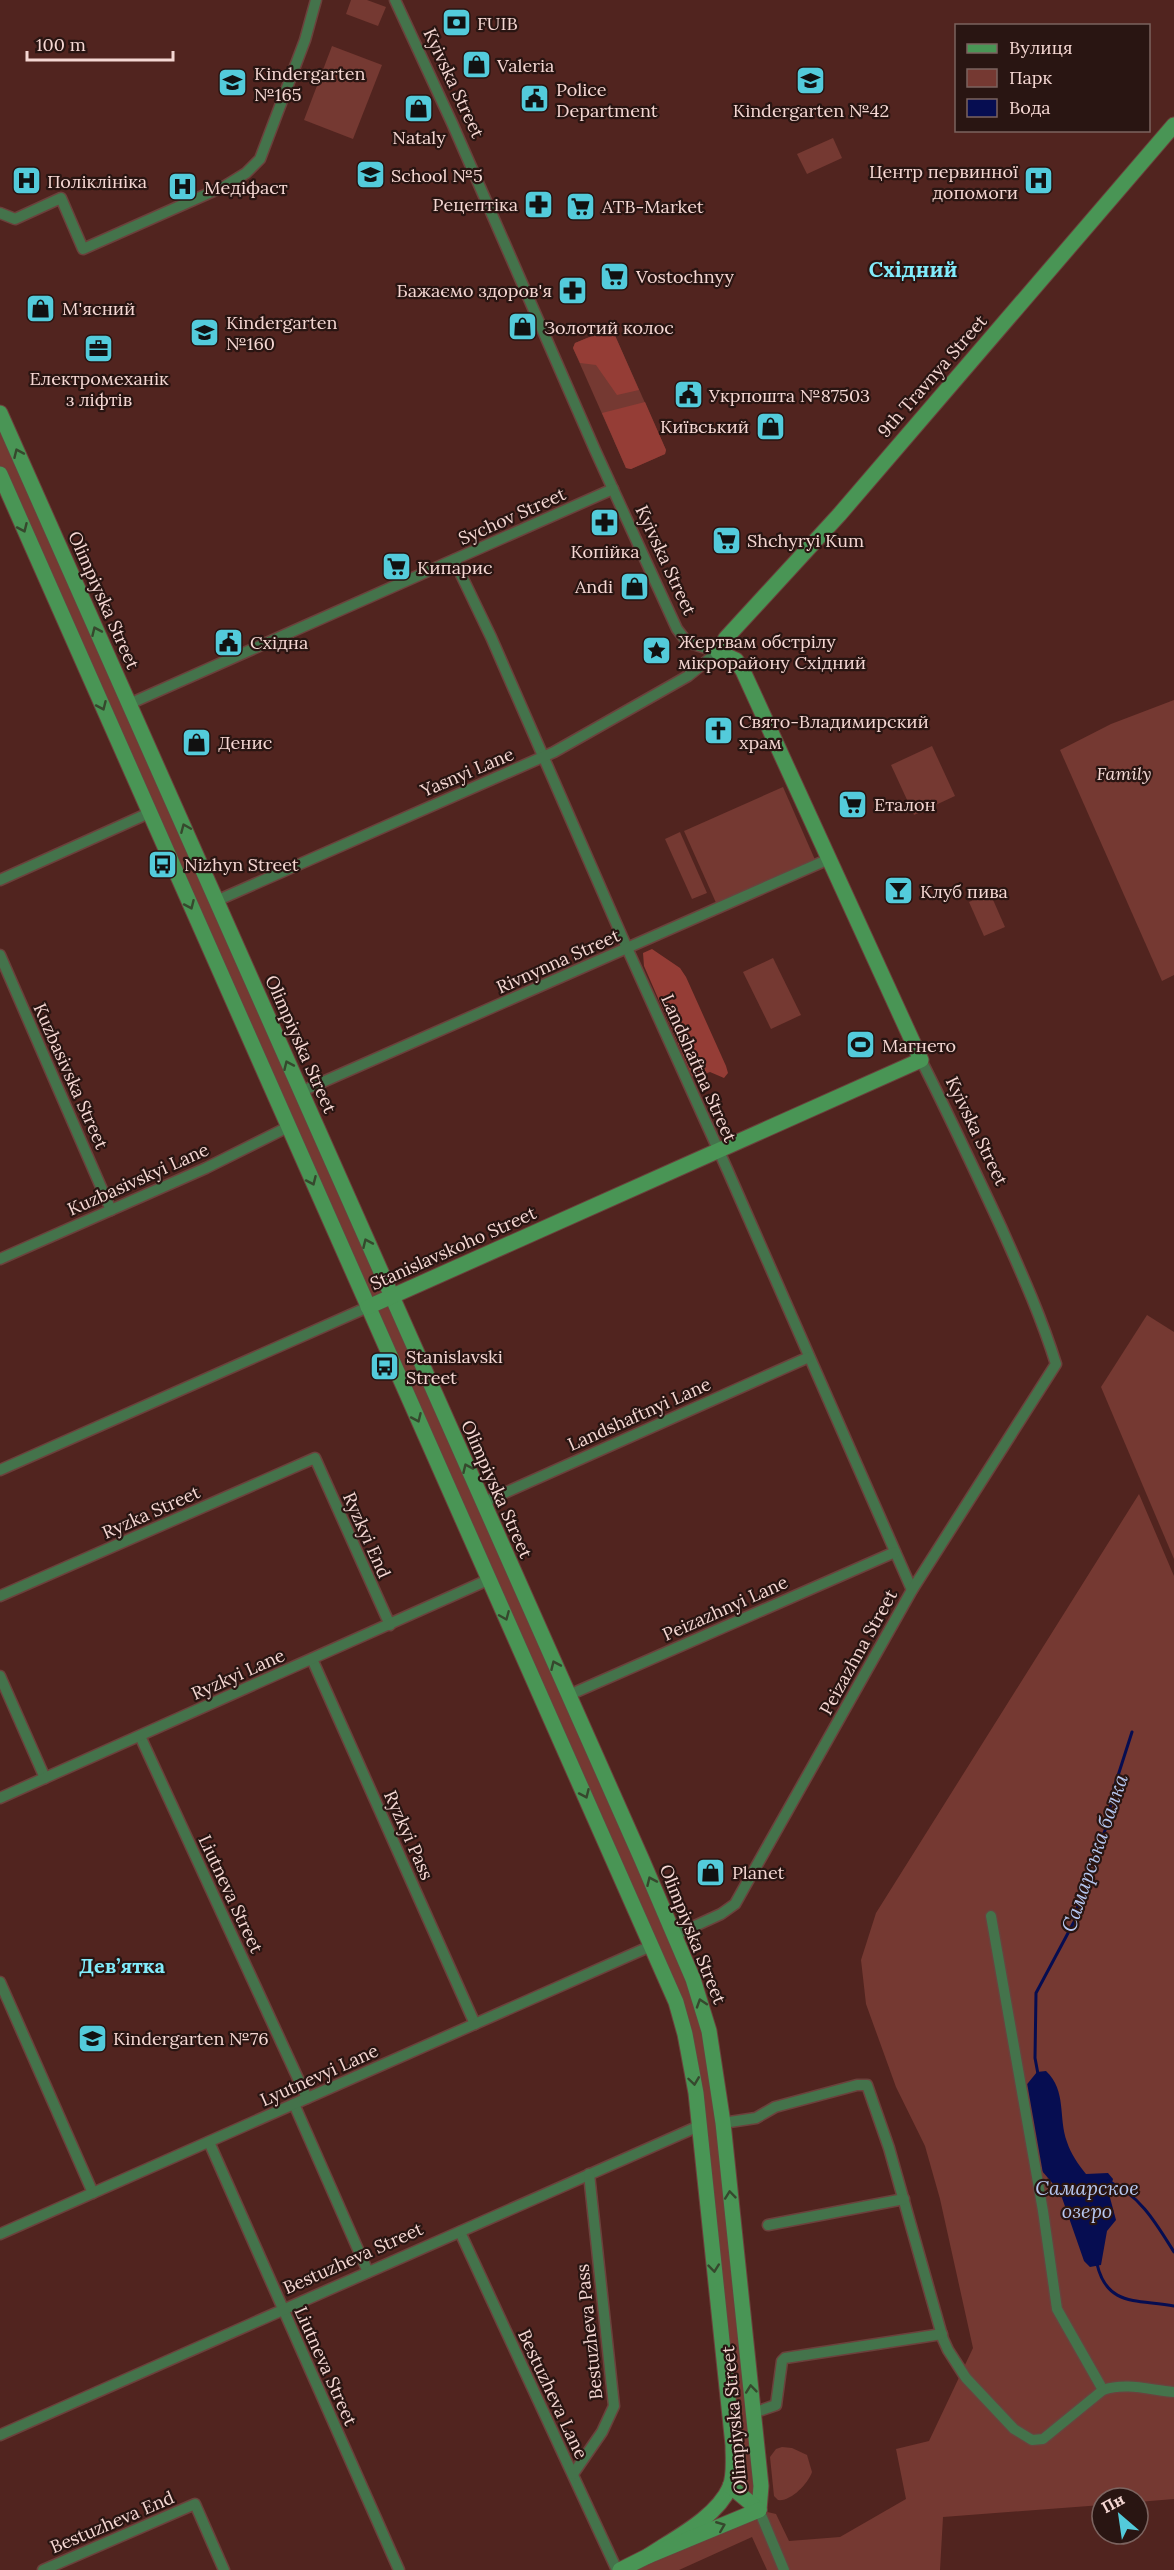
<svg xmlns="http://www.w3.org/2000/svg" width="1174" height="2570" viewBox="0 0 1174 2570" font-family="Lora,serif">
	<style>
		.green { fill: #753932 }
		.forest { fill: #953d36 }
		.water { fill: #060d51 }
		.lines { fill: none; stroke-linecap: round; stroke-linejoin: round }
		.stream { stroke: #060d51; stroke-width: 3 }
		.street-casing { stroke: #6b413c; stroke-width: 13 }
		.secondary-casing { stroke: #6b413c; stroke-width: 17 }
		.street { stroke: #44734b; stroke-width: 10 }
		.secondary { stroke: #499555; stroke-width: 15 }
		.oneway { stroke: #36482d }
		.labels { text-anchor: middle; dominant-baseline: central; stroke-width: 4.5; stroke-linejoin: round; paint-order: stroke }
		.poi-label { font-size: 18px; fill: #f5d7d3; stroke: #291512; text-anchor: start }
		.street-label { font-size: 18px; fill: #f5d7d3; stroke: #291512 }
		.park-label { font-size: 18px; font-style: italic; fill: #f5dad6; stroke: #291512 }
		.water-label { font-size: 20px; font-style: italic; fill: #b6c7f0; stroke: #291512 }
		.neighbourhood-label { font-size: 20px; font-weight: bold; fill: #82ecfb; stroke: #291512 }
		.quarter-label { font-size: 21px; font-weight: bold; fill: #82ecfb; stroke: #291512 }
	</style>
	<rect width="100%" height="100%" fill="#51241f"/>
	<g class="green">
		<path d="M351 0H367L386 7 378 26 346 14Z"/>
		<path d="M332 46 382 65 353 139 304 120Z"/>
		<path d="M833 138 842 158 807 174 797 154Z"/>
		<path d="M609 329 613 331 666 450 665 454 631 469 626 468 573 348 575 343Z"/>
		<path d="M0 413 709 2031 759 2510 776 2514 789 2541 840 2537 906 2499 896 2449 929 2441 973 2348 940 2199 925 2146 896 2087 866 2004 861 1960 876 1913 1139 1494 1174 1576V2499L1138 2502V2498H1102V2505L943 2517 940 2570H767L752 2537 679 2570H618L759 2510 730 2486 685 2034 0 475Z"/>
		<path d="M1174 700V975L1162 981 1060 750 1111 724Z"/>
		<path d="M932 746 955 796 914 815 891 765Z"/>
		<path d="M783 787 816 862 717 905 684 831Z"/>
		<path d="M680 832 707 893 692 899 665 839Z"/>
		<path d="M990 893 1005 927 984 936 969 902Z"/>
		<path d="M773 958 801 1015 771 1029 743 972Z"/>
		<path d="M1147 1315 1174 1332V1559L1101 1387Z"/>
		<path d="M782 2447 792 2448 807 2455 812 2472C808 2484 790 2502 778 2500L774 2496 770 2457 776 2449Z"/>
	</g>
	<g class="forest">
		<path d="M609 329 613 331 639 390 617 395 596 365 580 363 573 348 575 343Z"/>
		<path d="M645 402 666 450 665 454 631 469 626 468 602 413Z"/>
		<path d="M652 949 680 968 686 977 726 1066 728 1073 724 1078 710 1072C702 1075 700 1080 692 1076L644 966 643 953Z"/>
	</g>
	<path class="water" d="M1046 2071C1067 2091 1058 2117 1067 2142 1071 2154 1078 2164 1086 2174L1108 2173 1113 2179 1109 2194 1116 2220 1107 2231 1101 2265 1090 2267 1084 2261 1060 2192 1042 2171 1024 2088 1037 2072Z"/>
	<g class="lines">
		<g class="stream">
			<path d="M1038 2074 1035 2058 1036 1993 1075 1920 1081 1888 1106 1828 1114 1788 1132 1732"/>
			<path d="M1108 2181C1140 2195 1156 2223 1174 2252"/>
			<path d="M1097 2264C1107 2307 1137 2299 1174 2306"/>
		</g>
		<defs>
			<g id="street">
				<path d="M395 0 452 123 595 450 677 629 687 642 718 652"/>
				<path d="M0 213 15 219 61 198 83 249 225 186 246 173 260 159 305 40 316 0"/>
				<path d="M454 560 491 637 627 948 727 1169 912 1590"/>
				<path d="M129 704 613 489"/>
				<path d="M0 880 149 813"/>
				<path d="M216 901 554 752 688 676 718 652"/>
				<path d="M0 955 111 1210"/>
				<path d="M300 1092 829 859"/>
				<path d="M0 1259 206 1168 288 1127"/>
				<path d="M0 1470 368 1307"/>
				<path d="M482 1503 809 1357"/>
				<path d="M0 1596 315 1458 390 1625"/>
				<path d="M312 1659 475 2024"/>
				<path d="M0 1676 45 1778"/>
				<path d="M569 1695 895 1552"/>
				<path d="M140 1736 307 2098"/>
				<path d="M0 1798 490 1579"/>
				<path d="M991 1916 1043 2211 1057 2309 1103 2390"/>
				<path d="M675 1935 721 1914 735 1904 912 1590 1056 1364C1041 1316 1021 1272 1001 1227 975 1171 949 1115 921 1060"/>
				<path d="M0 1982 93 2193"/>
				<path d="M294 2104 368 2272"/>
				<path d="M723 2123 756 2118 775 2107 857 2085H867L889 2148 943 2339 948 2350 966 2378 1014 2429 1032 2440 1043 2439 1103 2390C1126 2382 1150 2390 1174 2392"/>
				<path d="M209 2142 399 2570"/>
				<path d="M768 2225 904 2199"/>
				<path d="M460 2232 617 2570"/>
				<path d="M0 2234 651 1946"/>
				<path d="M753 2413 776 2405 782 2361 785 2358 942 2334"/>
				<path d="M0 2435 699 2126"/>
				<path d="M573 2474 602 2432 614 2406 589 2174"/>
				<path d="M759 2510 784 2570"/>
				<path d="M43 2570 195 2504 224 2570"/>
			</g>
			<g id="secondary">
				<path d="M0 413 642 1860 693 1979 709 2031 723 2123 761 2486 759 2510"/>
				<path d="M0 474 676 2002 685 2034 696 2093 733 2445C733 2459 735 2474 730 2487 716 2518 675 2538 648 2556"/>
				<path d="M368 1307 921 1060 743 671 736 660 718 652 726 638 839 515 1174 125"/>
				<path d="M730 2486 759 2510"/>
				<path d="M620 2570 648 2556 759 2510"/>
			</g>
		</defs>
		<use href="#street" class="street-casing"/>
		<use href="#secondary" class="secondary-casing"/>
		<use href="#street" class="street"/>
		<use href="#secondary" class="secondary"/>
	</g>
	<defs><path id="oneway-chevron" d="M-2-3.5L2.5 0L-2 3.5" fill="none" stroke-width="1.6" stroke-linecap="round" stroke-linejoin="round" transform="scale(1.5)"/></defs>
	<g class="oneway">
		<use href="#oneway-chevron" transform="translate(18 453) rotate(-114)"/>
		<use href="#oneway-chevron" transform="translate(23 528) rotate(66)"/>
		<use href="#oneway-chevron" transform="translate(96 631) rotate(-114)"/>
		<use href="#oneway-chevron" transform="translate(102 706) rotate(66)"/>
		<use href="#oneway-chevron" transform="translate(185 828) rotate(-113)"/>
		<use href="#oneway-chevron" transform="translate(190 905) rotate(66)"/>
		<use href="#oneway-chevron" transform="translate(288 1065) rotate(-114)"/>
		<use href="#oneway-chevron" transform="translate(312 1181) rotate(66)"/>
		<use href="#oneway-chevron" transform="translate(367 1243) rotate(-114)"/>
		<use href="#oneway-chevron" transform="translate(417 1418) rotate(66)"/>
		<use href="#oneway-chevron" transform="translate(467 1468) rotate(-114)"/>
		<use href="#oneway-chevron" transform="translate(505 1616) rotate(67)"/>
		<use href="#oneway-chevron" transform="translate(555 1665) rotate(-114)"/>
		<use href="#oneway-chevron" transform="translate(585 1794) rotate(66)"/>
		<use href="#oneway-chevron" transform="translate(651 1881) rotate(-114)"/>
		<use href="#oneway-chevron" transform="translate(701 2003) rotate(-108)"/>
		<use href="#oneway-chevron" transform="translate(694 2081) rotate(82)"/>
		<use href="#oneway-chevron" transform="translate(730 2195) rotate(-96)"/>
		<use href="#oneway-chevron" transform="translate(714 2268) rotate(84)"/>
		<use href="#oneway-chevron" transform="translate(751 2389) rotate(-96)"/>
		<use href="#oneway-chevron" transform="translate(721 2526) rotate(-22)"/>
	</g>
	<defs>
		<symbol id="bank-square" viewBox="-11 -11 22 22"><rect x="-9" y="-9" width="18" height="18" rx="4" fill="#53cbdb" stroke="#291512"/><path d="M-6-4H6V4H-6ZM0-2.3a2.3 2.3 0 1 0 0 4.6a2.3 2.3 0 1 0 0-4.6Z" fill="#111"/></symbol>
		<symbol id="shop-square" viewBox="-11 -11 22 22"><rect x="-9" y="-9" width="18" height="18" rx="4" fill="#53cbdb" stroke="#291512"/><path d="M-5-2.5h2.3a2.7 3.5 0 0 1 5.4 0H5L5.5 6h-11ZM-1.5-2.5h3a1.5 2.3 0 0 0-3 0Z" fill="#111"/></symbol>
		<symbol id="school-square" viewBox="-11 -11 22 22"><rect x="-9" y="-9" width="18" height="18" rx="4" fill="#53cbdb" stroke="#291512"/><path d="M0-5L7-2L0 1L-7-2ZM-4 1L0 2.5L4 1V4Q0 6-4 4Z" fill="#111"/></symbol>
		<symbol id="civic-square" viewBox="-11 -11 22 22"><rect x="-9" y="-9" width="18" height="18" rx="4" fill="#53cbdb" stroke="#291512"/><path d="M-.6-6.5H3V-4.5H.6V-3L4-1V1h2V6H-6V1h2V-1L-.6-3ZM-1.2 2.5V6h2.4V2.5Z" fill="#111"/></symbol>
		<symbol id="hospital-square" viewBox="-11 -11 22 22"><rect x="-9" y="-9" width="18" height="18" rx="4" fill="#53cbdb" stroke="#291512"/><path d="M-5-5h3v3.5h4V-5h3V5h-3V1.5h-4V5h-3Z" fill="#111"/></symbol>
		<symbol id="pharmacy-square" viewBox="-11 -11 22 22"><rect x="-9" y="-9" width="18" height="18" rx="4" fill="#53cbdb" stroke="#291512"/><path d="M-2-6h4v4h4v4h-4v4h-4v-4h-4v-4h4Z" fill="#111"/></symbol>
		<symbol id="supermarket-square" viewBox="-11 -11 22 22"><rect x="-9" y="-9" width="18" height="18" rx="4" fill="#53cbdb" stroke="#291512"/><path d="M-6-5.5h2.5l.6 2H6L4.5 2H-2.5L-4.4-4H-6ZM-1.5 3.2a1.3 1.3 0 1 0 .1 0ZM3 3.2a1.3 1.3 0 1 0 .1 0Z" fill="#111"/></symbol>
		<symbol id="office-square" viewBox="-11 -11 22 22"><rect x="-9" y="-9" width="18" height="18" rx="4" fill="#53cbdb" stroke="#291512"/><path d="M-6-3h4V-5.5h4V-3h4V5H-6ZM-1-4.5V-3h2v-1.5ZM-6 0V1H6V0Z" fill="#111"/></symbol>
		<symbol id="sight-square" viewBox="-11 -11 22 22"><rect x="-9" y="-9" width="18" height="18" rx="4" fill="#53cbdb" stroke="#291512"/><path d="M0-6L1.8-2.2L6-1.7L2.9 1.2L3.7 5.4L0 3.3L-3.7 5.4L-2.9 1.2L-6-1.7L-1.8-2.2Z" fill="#111"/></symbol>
		<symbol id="church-square" viewBox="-11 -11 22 22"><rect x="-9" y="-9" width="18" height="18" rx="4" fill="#53cbdb" stroke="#291512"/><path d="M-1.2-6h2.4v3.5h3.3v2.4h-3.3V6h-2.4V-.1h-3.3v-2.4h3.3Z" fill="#111"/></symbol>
		<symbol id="bus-square" viewBox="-11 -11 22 22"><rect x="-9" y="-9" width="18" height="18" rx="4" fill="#53cbdb" stroke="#291512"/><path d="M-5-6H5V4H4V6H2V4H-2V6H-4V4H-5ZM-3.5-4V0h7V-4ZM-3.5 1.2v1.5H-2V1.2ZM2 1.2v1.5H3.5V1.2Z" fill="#111"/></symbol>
		<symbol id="bar-square" viewBox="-11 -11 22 22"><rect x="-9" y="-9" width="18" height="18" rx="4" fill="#53cbdb" stroke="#291512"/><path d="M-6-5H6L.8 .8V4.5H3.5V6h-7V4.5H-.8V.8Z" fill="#111"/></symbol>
		<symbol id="stadium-square" viewBox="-11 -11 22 22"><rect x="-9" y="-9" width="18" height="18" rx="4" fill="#53cbdb" stroke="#291512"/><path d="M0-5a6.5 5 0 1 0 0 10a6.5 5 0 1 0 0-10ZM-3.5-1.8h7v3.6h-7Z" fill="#111"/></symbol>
	</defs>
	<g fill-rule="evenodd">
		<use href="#bank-square" x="440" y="6" width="33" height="33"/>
		<use href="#shop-square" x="460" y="48" width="33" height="33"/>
		<use href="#school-square" x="794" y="64" width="33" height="33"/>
		<use href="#school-square" x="216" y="66" width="33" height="33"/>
		<use href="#civic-square" x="518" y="82" width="33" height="33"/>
		<use href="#shop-square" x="402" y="92" width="33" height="33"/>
		<use href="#school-square" x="354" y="158" width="33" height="33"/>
		<use href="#hospital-square" x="10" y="164" width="33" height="33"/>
		<use href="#hospital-square" x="1022" y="164" width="33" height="33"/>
		<use href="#hospital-square" x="166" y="170" width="33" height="33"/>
		<use href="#pharmacy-square" x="522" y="188" width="33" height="33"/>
		<use href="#supermarket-square" x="564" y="190" width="33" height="33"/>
		<use href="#supermarket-square" x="598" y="260" width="33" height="33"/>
		<use href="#pharmacy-square" x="556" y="274" width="33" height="33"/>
		<use href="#shop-square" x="24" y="292" width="33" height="33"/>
		<use href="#shop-square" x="506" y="310" width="33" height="33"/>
		<use href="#school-square" x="188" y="316" width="33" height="33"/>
		<use href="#office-square" x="82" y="332" width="33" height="33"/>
		<use href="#civic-square" x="672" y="378" width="33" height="33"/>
		<use href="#shop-square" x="754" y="410" width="33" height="33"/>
		<use href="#pharmacy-square" x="588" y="506" width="33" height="33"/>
		<use href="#supermarket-square" x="710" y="524" width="33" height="33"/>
		<use href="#supermarket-square" x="380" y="550" width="33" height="33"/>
		<use href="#shop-square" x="618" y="570" width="33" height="33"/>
		<use href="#civic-square" x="212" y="626" width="33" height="33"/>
		<use href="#sight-square" x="640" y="634" width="33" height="33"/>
		<use href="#church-square" x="702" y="714" width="33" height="33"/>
		<use href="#shop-square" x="180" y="726" width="33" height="33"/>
		<use href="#supermarket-square" x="836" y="788" width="33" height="33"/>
		<use href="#bus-square" x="146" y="848" width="33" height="33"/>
		<use href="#bar-square" x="882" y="874" width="33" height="33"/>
		<use href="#stadium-square" x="844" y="1028" width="33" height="33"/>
		<use href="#bus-square" x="368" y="1350" width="33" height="33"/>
		<use href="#shop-square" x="694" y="1856" width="33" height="33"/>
		<use href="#school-square" x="76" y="2022" width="33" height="33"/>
	</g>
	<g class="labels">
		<g class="poi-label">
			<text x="477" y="23">FUIB</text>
			<text x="497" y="65">Valeria</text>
			<text x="254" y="73">Kindergarten<tspan x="254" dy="21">№165</tspan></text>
			<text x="556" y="89">Police<tspan x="556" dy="21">Department</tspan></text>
			<text x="811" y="110" text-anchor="middle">Kindergarten №42</text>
			<text x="419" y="137" text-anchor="middle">Nataly</text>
			<text x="1018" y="171" text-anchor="end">Центр первинної<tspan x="1018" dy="21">допомоги</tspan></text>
			<text x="391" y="175">School №5</text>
			<text x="47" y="181">Поліклініка</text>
			<text x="204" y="187">Медіфаст</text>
			<text x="518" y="204" text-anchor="end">Рецептіка</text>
			<text x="602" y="206">ATB-Market</text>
			<text x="636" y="276">Vostochnyy</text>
			<text x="552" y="290" text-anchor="end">Бажаємо здоров'я</text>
			<text x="62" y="308">М'ясний</text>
			<text x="226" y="322">Kindergarten<tspan x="226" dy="21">№160</tspan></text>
			<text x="544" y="327">Золотий колос</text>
			<text x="99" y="378" text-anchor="middle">Електромеханік<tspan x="99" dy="21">з ліфтів</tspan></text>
			<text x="709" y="395">Укрпошта №87503</text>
			<text x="749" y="426" text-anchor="end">Київський</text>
			<text x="747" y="540">Shchyryi Kum</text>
			<text x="605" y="551" text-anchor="middle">Копійка</text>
			<text x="417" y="567">Кипарис</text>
			<text x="613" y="586" text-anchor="end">Andi</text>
			<text x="678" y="641">Жертвам обстрілу<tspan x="678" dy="21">мікрорайону Східний</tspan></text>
			<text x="250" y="642">Східна</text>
			<text x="739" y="721">Свято-Владимирский<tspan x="739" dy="21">храм</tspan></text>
			<text x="218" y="742">Денис</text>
			<text x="874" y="804">Еталон</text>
			<text x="184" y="864">Nizhyn Street</text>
			<text x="920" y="891">Клуб пива</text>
			<text x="882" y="1045">Магнето</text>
			<text x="406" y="1356">Stanislavski<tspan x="406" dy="21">Street</tspan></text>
			<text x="732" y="1872">Planet</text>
			<text x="113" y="2038">Kindergarten №76</text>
		</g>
		<g class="street-label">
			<text transform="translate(454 83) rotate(65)">Kyivska Street</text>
			<text transform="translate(932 376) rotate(-49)">9th Travnya Street</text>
			<text transform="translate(512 516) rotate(-24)">Sychov Street</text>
			<text transform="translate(666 560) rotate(65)">Kyivska Street</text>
			<text transform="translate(104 600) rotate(66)">Olimpiyska Street</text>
			<text transform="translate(467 772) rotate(-23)">Yasnyi Lane</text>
			<text transform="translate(558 961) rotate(-24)">Rivnynna Street</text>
			<text transform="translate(301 1044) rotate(66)">Olimpiyska Street</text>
			<text transform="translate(699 1068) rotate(66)">Landshaftna Street</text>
			<text transform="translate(71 1076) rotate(66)">Kuzbasivska Street</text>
			<text transform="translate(977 1131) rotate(64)">Kyivska Street</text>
			<text transform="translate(138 1179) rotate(-24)">Kuzbasivskyi Lane</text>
			<text transform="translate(453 1248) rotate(-24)">Stanislavskoho Street</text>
			<text transform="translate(639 1414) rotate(-24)">Landshaftnyi Lane</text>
			<text transform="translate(497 1489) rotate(66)">Olimpiyska Street</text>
			<text transform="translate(151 1512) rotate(-24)">Ryzka Street</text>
			<text transform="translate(367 1535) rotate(66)">Ryzkyi End</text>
			<text transform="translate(725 1608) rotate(-24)">Peizazhnyi Lane</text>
			<text transform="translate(858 1652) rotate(-61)">Peizazhna Street</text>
			<text transform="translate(238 1674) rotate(-24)">Ryzkyi Lane</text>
			<text transform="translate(409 1835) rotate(66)">Ryzkyi Pass</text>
			<text transform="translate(231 1894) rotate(65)">Liutneva Street</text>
			<text transform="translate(693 1934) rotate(68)">Olimpiyska Street</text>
			<text transform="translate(319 2075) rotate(-24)">Lyutnevyi Lane</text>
			<text transform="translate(353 2258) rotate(-24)">Bestuzheva Street</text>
			<text transform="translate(589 2332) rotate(-96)">Bestuzheva Pass</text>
			<text transform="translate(326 2366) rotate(66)">Liutneva Street</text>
			<text transform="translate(553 2394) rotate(65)">Bestuzheva Lane</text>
			<text transform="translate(734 2420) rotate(-95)">Olimpiyska Street</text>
			<text transform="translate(112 2522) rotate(-23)">Bestuzheva End</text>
		</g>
		<g class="park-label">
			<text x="1124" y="773">Family</text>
		</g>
		<g class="water-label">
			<text transform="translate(1094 1853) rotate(-71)">Самарська балка</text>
			<text x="1087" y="2187">Самарское<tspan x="1087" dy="23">озеро</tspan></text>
		</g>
		<g class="neighbourhood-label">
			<text x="122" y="1965">Дев’ятка</text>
		</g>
		<g class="quarter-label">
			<text x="913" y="269">Східний</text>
		</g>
	</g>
	<rect x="955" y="24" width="195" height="108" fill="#291512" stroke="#7b635f" stroke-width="1.5"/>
	<rect x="967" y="44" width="30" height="9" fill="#499555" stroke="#7b635f" stroke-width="1.5"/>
	<text x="1009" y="54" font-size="18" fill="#f5d7d3">Вулиця</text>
	<rect x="967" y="69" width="30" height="18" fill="#753932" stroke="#7b635f" stroke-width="1.5"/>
	<text x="1009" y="84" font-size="18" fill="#f5d7d3">Парк</text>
	<rect x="967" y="99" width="30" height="18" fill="#060d51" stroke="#7b635f" stroke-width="1.5"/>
	<text x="1009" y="114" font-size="18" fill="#f5d7d3">Вода</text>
	<g transform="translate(1120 2516) rotate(331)"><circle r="28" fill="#291512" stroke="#7b635f" stroke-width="1.5"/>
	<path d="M0-4.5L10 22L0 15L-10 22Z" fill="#53cbdb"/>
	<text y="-9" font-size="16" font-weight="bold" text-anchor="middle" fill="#f5d7d3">Пн</text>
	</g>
	<path d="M27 51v9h146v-9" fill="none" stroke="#f5d7d3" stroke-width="3"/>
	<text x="36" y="51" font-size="18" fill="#f5d7d3" stroke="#291512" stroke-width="4.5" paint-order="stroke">100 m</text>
</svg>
